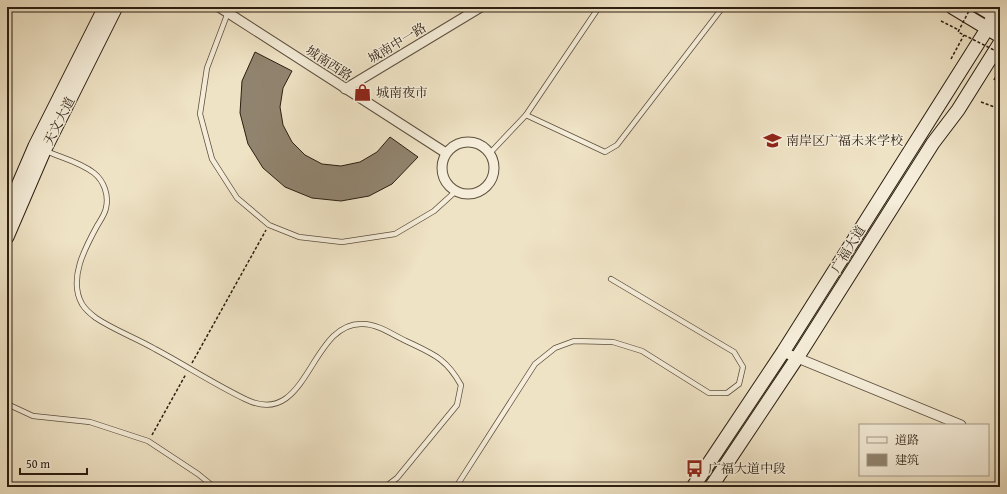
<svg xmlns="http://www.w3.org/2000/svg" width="1007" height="494" viewBox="0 0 1007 494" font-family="'Gentium Book Plus','Noto Serif SC',serif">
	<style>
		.building { fill: #91846f; stroke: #2b1e11 }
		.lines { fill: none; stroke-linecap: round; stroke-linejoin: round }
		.service-casing { stroke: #5c4f3e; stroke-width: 6 }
		.minor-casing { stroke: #5c4f3e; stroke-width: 11 }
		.secondary-casing { stroke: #2b1e11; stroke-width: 15 }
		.path { stroke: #2b1e11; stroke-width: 1.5; stroke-dasharray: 3 2; stroke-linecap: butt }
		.service { stroke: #f5edd9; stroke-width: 4.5 }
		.minor { stroke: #f5edd9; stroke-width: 9 }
		.secondary { stroke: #f5edd9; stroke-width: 13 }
		.path-bridge { stroke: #2b1e11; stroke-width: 1.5; stroke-dasharray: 3 2; stroke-linecap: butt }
		.labels { text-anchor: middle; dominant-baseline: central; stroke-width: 3; stroke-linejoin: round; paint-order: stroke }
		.street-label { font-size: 13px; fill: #2b1e11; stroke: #f5edd9 }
		.poi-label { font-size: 13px; fill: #2b1e11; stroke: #f5edd9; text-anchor: start }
	</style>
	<rect width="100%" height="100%" fill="#efe3c5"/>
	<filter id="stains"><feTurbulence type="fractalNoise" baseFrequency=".005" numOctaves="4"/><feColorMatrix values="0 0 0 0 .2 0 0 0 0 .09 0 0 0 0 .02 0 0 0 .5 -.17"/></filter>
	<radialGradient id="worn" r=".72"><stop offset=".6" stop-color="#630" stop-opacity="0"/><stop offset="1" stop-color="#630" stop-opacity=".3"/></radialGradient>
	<path class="building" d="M255 52 292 71 283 88 280 107 283 125 292 142 305 155 322 164 341 166 360 162 377 152 390 137 418 157 392 184 369 196 341 201 312 198 285 187 263 168 248 144 240 113 242 81Z"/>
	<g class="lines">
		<defs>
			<g id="service">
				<path d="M230 7 207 68 200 114 212 159 237 198 269 225 299 237 342 242 395 234 434 211 456 191"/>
				<path d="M526 115 605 152 617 145 723 7"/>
				<path d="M46 151C62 158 80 162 94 173 104 181 109 195 106 208 105 214 100 221 97 226 85 248 68 279 82 304 85 309 92 315 96 318 114 330 136 338 155 349 185 365 214 384 245 399 309 431 309 321 363 324 378 324 393 335 406 341 433 354 446 358 461 385L457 405 397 478 385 487"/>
				<path d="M490 153 526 115 599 7"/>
				<path d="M7 327V330"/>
				<path d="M7 404 33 416 90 422 148 441 198 474 214 487"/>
				<path d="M7 486 12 487"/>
				<path d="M456 487 535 364 555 348 574 341 613 342 642 351 709 393H727L739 384 743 367 734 352 611 279"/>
			</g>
			<g id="minor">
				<path d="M219 7 446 153"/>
				<path d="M345 89 481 7"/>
				<circle cx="468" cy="168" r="26"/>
				<path d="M783 352 961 425"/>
			</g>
			<g id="secondary">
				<path d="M952 7 1000 36"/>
				<path d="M980 7 1000 19"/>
				<path d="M7 211 35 146 105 7"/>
				<path d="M7 237 44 151 116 7"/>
				<path d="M693 487 783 352 987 29 998 7"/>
				<path d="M711 487 797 358 933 143 958 110 1000 43"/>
			</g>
		</defs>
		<use href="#service" class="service-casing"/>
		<use href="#minor" class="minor-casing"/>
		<use href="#secondary" class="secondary-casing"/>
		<g class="path">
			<path d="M941 21 959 30"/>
			<path d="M951 59 964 35"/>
			<path d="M994 80 1000 68"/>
			<path d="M981 102 1000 109"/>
			<path d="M192 363 266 230"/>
			<path d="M152 435 186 374"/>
		</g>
		<use href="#service" class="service"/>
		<use href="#minor" class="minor"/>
		<use href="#secondary" class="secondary"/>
		<path class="path-bridge" d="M971 7 958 32 1000 53"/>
	</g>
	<defs>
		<symbol id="shop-bare" viewBox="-9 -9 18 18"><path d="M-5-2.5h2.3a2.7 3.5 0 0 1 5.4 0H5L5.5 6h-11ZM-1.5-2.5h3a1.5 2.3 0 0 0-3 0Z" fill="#8f2418" stroke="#f5edd9" stroke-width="2.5" paint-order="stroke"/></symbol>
		<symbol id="school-bare" viewBox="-9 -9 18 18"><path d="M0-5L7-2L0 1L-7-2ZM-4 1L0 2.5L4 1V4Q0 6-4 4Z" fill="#8f2418" stroke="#f5edd9" stroke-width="2.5" paint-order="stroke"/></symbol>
		<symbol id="bus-bare" viewBox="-9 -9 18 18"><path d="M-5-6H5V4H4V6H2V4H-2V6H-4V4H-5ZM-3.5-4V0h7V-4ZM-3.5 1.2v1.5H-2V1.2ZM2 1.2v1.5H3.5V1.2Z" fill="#8f2418" stroke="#f5edd9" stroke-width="2.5" paint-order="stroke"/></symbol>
	</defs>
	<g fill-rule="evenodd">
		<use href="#shop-bare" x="350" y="80" width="25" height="25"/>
		<use href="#school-bare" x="760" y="128" width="25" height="25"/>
		<use href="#bus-bare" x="682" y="456" width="25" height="25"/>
	</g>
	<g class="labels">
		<g class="street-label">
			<text transform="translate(397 43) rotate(-31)">城南中一路</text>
			<text transform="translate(329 63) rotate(33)">城南西路</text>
			<text transform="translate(59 121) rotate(-63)">天文大道</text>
			<text transform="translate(848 249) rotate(-58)">广福大道</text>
		</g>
		<g class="poi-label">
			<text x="376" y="92">城南夜市</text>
			<text x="786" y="140">南岸区广福未来学校</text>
			<text x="708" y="468">广福大道中段</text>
		</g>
	</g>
	<rect width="1007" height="494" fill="none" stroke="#efe3c5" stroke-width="24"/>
	<rect x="8" y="8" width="991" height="478" fill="none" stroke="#2b1e11" stroke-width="2"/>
	<rect x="12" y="12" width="983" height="470" fill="none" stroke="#2b1e11"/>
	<rect x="859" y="424" width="130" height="52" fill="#f5edd9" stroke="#a49a89"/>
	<rect x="867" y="437" width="20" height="6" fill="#f5edd9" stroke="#a49a89"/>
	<text x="895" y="444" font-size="12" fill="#2b1e11">道路</text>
	<rect x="867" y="454" width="20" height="12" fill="#91846f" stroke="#a49a89"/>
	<text x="895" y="464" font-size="12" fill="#2b1e11">建筑</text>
	<path d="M20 468v6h67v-6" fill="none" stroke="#2b1e11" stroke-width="2"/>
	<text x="26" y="468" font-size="12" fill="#2b1e11" stroke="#f5edd9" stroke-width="3" paint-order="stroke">50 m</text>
	<rect width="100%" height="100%" filter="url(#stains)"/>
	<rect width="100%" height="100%" fill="url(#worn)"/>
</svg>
